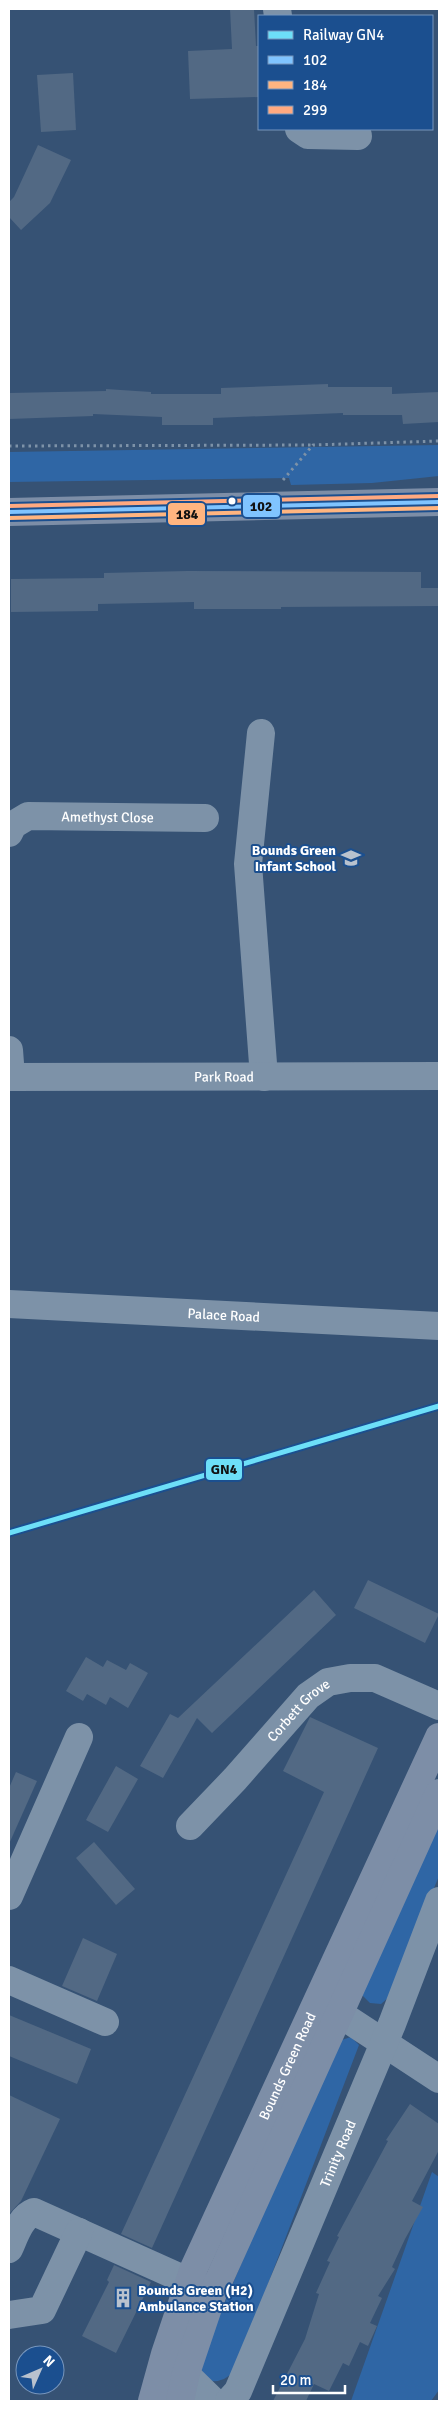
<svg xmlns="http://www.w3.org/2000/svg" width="448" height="2410" viewBox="0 0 448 2410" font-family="Signika,sans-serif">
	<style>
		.green { fill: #2f66a5 }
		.building { fill: #526984 }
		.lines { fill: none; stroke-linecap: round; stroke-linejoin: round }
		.path { stroke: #7d92a8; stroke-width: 3; stroke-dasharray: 2.5 4; stroke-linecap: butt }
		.minor { stroke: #7d92a8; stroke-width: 28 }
		.major { stroke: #7d8ea7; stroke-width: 28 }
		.bus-1-casing { stroke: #1b4f8f; stroke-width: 8 }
		.bus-2-casing { stroke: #1b4f8f; stroke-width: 8 }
		.bus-3-casing { stroke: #1b4f8f; stroke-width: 8 }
		.bus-1 { stroke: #80c4ff; stroke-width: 4 }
		.bus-2 { stroke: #ffb580; stroke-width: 4 }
		.bus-3 { stroke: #ffa980; stroke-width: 4 }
		.rail-1-casing { stroke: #1b4f8f; stroke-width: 9 }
		.rail-1 { stroke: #6ddff8; stroke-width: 5 }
		.bus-dot { fill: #fff; stroke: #1b4f8f; stroke-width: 2 }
		.labels { text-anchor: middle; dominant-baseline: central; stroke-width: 4; stroke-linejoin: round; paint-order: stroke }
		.street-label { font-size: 14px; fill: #fff; stroke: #1b4f8f }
		.poi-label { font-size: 14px; font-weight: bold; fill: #fff; stroke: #1b4f8f; text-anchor: end }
		.line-badge { stroke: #1b4f8f; stroke-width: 2 }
		.pale-badge-label { font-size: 14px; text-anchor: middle; font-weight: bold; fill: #111 }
	</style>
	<rect width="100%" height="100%" fill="#365274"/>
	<g class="green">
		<path d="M439 445V476L372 483 291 485 289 478 9 482V452Z"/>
		<path d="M439 1819V1876L389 1997 381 2004 370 2003 362 1995Z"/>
		<path d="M351 2037 359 2045 236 2368C229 2380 208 2389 202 2371 200 2364 205 2354 206 2347L335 2042Z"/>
		<path d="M432 2172 439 2177V2390L431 2401H351Z"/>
	</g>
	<g class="building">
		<path d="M230 9H254L256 46H259V97L190 99 188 51 232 49Z"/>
		<path d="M73 73 76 130 41 132 37 75Z"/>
		<path d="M38 145 71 160 50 203 21 230 9 217V202L14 197Z"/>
		<path d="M328 384V387H392V394L439 392V422L403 424 402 415H343V413L213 418V425H162V417L93 414V416L9 419V393L106 391V389L151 392V394H221V388Z"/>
		<path d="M187 571 421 572V588H439V606L281 607V609H194V602L98 604V611L11 612V579L104 578V573Z"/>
		<path d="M368 1580 439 1614 425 1643 354 1608Z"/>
		<path d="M314 1590 336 1615 212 1733 197 1718 163 1778 140 1766 170 1714 178 1718Z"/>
		<path d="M86 1657 103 1667 107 1660 126 1670 130 1663 148 1673 128 1708 110 1697 106 1705 87 1694 83 1701 66 1691Z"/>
		<path d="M310 1717 378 1748 152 2248 121 2234 324 1792 283 1771Z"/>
		<path d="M116 1766 138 1779 108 1832 86 1820Z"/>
		<path d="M16 1772 37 1781 9 1844V1788Z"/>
		<path d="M94 1842 135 1889 116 1905 76 1858Z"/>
		<path d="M83 1938 117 1954 97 2001 62 1986Z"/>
		<path d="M9 2015 91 2049 77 2084 9 2056Z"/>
		<path d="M9 2095 60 2119 21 2201 9 2214Z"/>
		<path d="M410 2104 439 2124V2150L412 2201 423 2207 405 2239 392 2267 395 2269 378 2296 382 2298 370 2323 377 2326 368 2346 360 2342 349 2366 343 2363 329 2391 314 2384 306 2401H273L305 2339 319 2294 316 2293 330 2262 327 2261 339 2237 337 2236 388 2141 386 2140Z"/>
		<path d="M114 2265 151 2282 116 2353 82 2336 109 2282 107 2280Z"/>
	</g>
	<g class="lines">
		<g class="path">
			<path d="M9 446 313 445"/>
			<path d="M283 480 313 445 439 441"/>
		</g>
		<g class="minor">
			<path d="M277 9 278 16"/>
			<path d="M299 129 308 135 358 136"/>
			<path d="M261 733 248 864 264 1077"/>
			<path id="s1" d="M9 833 13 825 28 816 205 818"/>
			<path d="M9 1050 11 1077"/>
			<path id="s2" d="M9 1077 439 1076"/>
			<path id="s3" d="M9 1304 439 1326"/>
			<path id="s4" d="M190 1826 235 1779 308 1696 328 1682 350 1678H375L439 1706"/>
			<path d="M9 1896 79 1737"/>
			<path d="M9 1980 105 2022"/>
			<path d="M320 2001 439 2079"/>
			<path d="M9 2249C15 2236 20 2217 34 2212L210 2291"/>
			<path d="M9 2315 42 2310 79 2232"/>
			<path d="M170 2359 213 2401"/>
			<path id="s5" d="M229 2401 238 2391 392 2024 439 1901"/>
		</g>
		<g class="major">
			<path d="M9 512 439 502"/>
			<path id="s6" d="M152 2401 165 2354 194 2268 439 1737"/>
			<path d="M180 2401 186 2373 213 2293 439 1793"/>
		</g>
		<defs>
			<path id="bus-1" d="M9 512 439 502"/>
			<path id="bus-2" d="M9 518 439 508"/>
			<path id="bus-3" d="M9 506 439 496"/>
		</defs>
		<use href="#bus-1" class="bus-1-casing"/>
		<use href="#bus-2" class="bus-2-casing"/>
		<use href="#bus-3" class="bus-3-casing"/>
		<use href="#bus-1" class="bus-1"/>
		<use href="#bus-2" class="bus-2"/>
		<use href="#bus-3" class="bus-3"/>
		<defs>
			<path id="rail-1" d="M9 1533 439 1406"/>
		</defs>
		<use href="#rail-1" class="rail-1-casing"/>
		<use href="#rail-1" class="rail-1"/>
	</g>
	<defs>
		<symbol id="school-bare" viewBox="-9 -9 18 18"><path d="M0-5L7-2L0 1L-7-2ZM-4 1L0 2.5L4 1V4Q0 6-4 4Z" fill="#b9c2ce" stroke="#1b4f8f" stroke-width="2.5" paint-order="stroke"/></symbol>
		<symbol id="building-bare" viewBox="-9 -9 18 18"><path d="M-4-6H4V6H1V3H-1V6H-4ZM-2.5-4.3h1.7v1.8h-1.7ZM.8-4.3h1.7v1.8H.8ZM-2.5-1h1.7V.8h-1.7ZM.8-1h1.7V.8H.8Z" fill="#b9c2ce" stroke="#1b4f8f" stroke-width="2.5" paint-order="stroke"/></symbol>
	</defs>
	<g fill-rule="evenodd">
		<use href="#school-bare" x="337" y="844" width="28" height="28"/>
		<use href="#building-bare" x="109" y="2284" width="28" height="28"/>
	</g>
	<circle class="bus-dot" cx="232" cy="501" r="4.5"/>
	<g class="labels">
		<g class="street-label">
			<text stroke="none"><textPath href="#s1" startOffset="106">Amethyst Close</textPath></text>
			<text stroke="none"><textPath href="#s2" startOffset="215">Park Road</textPath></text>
			<text stroke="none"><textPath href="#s3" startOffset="215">Palace Road</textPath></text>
			<text stroke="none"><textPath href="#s4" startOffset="159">Corbett Grove</textPath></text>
			<text stroke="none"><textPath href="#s6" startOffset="362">Bounds Green Road</textPath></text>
			<text stroke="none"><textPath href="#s5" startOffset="271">Trinity Road</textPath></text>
		</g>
		<g class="poi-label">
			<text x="336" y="850">Bounds Green<tspan x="336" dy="16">Infant School</tspan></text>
			<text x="138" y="2290" text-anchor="start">Bounds Green (H2)<tspan x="138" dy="16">Ambulance Station</tspan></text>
		</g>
	</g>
	<g class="line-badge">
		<rect x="242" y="494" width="39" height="24" rx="5" fill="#80c4ff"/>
		<rect x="167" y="502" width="39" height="24" rx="5" fill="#ffb580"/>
		<rect x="205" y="1458" width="38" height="23" rx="5" fill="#6ddff8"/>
	</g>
	<g class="pale-badge-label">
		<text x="261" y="511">102</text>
		<text x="187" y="519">184</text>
		<text x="224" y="1474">GN4</text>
	</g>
	<rect width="448" height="2410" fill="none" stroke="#ffffff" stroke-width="20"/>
	<rect x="258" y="15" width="175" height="115" fill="#1b4f8f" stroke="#7695bc"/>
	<rect x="268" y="31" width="25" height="8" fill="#6ddff8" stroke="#7695bc"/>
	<text x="303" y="40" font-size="15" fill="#ffffff">Railway GN4</text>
	<rect x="268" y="56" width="25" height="8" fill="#80c4ff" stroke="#7695bc"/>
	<text x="303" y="65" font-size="15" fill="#ffffff">102</text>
	<rect x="268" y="81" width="25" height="8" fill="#ffb580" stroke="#7695bc"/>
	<text x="303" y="90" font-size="15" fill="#ffffff">184</text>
	<rect x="268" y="106" width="25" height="8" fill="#ffa980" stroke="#7695bc"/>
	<text x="303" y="115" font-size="15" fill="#ffffff">299</text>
	<g transform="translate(40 2370) rotate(45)"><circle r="24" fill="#1b4f8f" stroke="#7695bc"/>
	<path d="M0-4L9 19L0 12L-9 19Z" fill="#b9c2ce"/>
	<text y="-8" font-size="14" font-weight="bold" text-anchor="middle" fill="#ffffff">N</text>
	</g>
	<path d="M273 2385v8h72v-8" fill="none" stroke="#ffffff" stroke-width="2.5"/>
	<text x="280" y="2385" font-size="15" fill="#ffffff" stroke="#1b4f8f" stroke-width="4" paint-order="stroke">20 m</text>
</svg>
